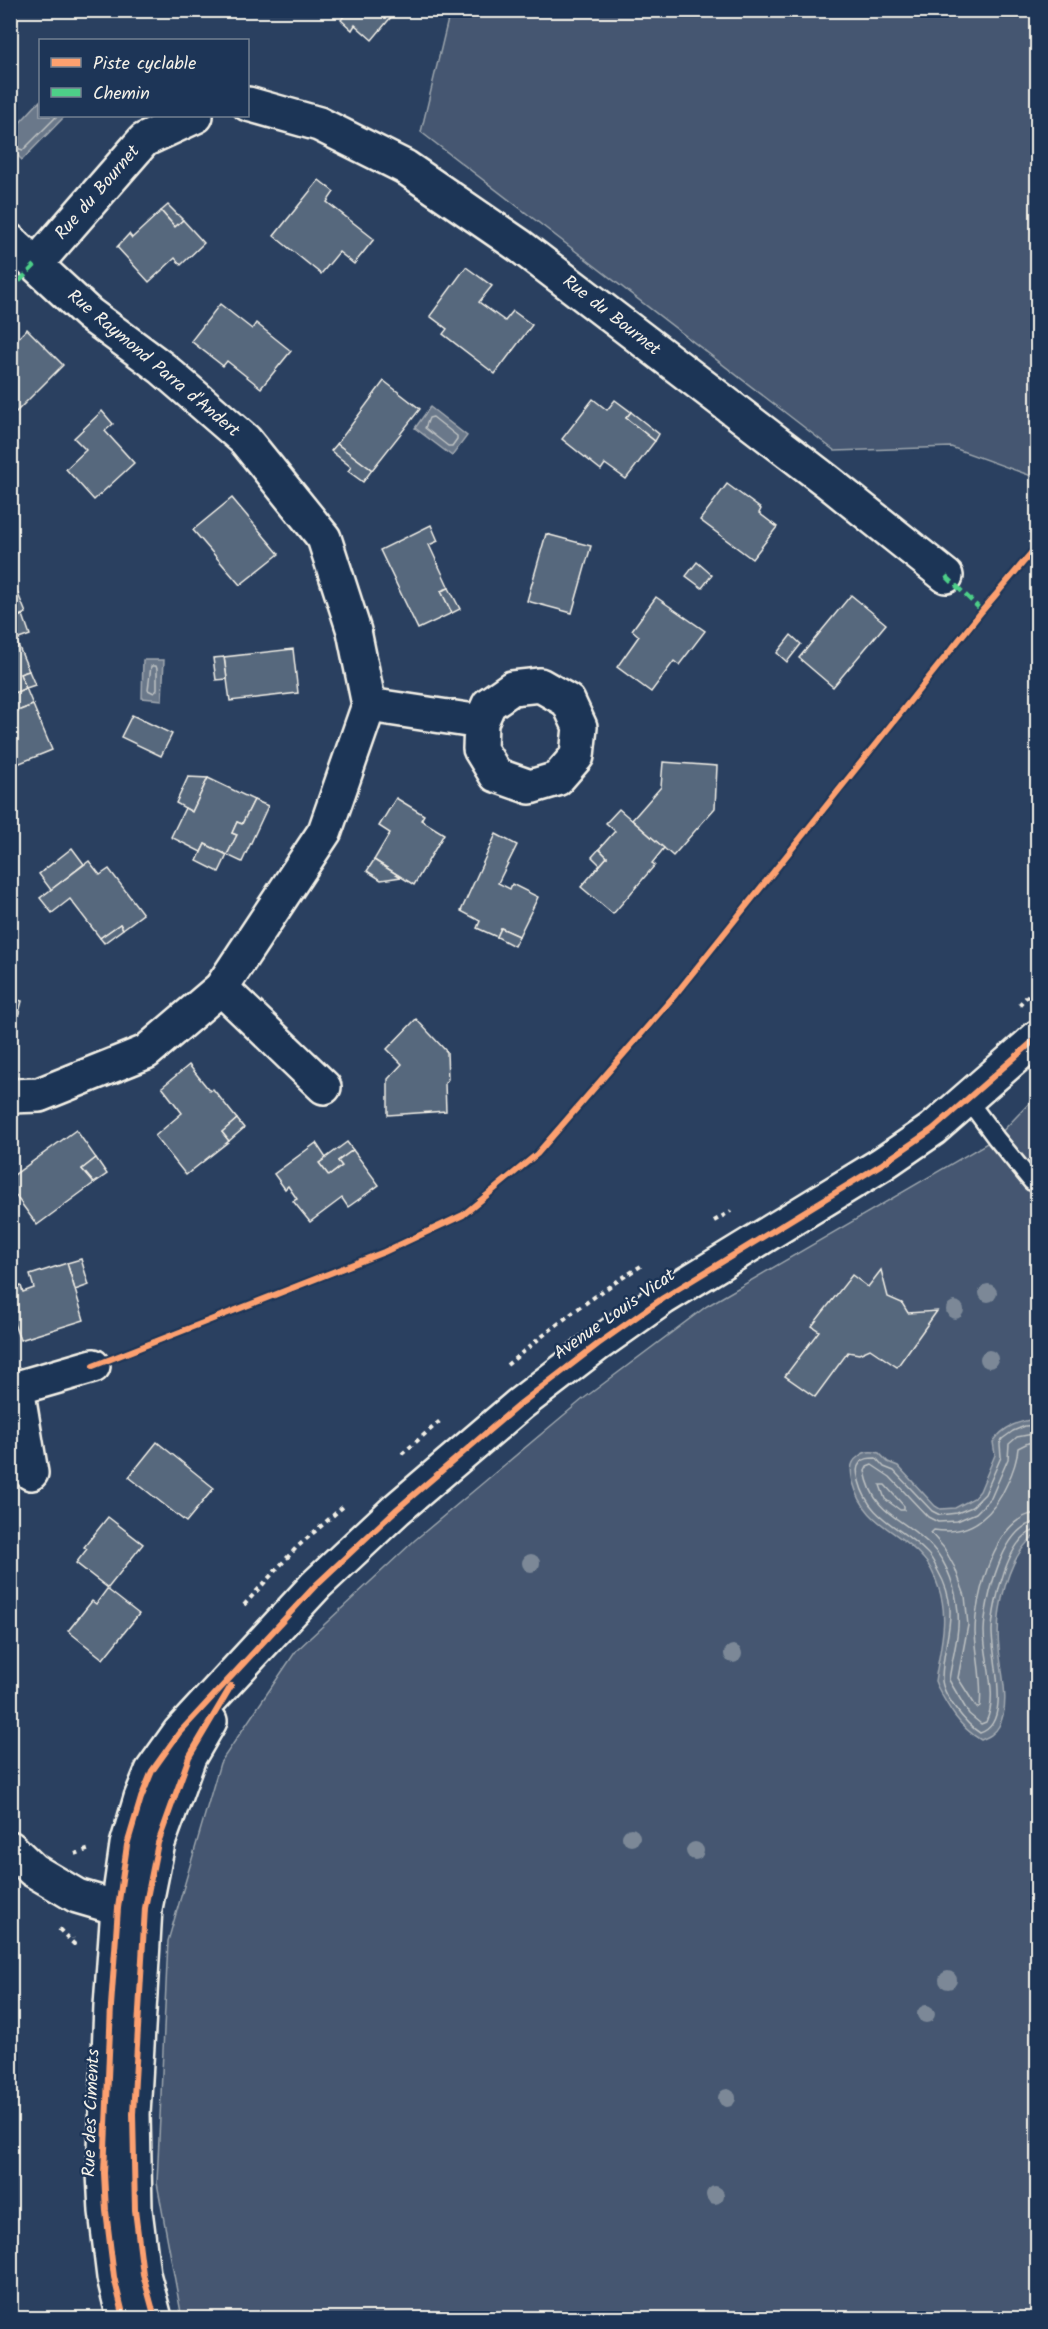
<svg xmlns="http://www.w3.org/2000/svg" width="1048" height="2329" viewBox="0 0 1048 2329" font-family="Kalam,sans-serif">
	<style>
		.green { fill: #445771; stroke: #9ca4ac; stroke-width: 1.5 }
		.water { fill: #6a788a; stroke: #a1a8b0; stroke-width: 1.5 }
		.lines { fill: none; stroke-linecap: round; stroke-linejoin: round }
		.shore { stroke: #bdc1c2; stroke-width: 1.5 }
		.building { fill: #56677d; stroke: #f4f1e8; stroke-width: 1.5 }
		.lane-casing { stroke: #f4f1e8; stroke-width: 21 }
		.street-casing { stroke: #f4f1e8; stroke-width: 38 }
		.secondary-casing { stroke: #f4f1e8; stroke-width: 38 }
		.path { stroke: #f4f1e8; stroke-width: 4; stroke-dasharray: 4.5 4.5; stroke-linecap: butt }
		.lane { stroke: #1d3557; stroke-width: 16 }
		.street { stroke: #1d3557; stroke-width: 33 }
		.secondary { stroke: #1d3557; stroke-width: 33 }
		.quiet { stroke: #4dcf88; stroke-width: 4.5; stroke-dasharray: 9 4.5; stroke-linecap: butt }
		.cycleway-casing { stroke: #1d3557; stroke-width: 10 }
		.cycleway { stroke: #fca06f; stroke-width: 6 }
		.tree { fill: #7c8897 }
		.labels { text-anchor: middle; dominant-baseline: central; stroke-width: 5; stroke-linejoin: round; paint-order: stroke }
		.street-label { font-size: 18px; fill: #f4f1e8; stroke: #1d3557 }
	</style>
	<rect width="100%" height="100%" fill="#2a4060"/>
	<filter id="ink" filterUnits="userSpaceOnUse"><feTurbulence type="fractalNoise" baseFrequency=".0167" numOctaves="2"/><feDisplacementMap in="SourceGraphic" scale="12" xChannelSelector="R" yChannelSelector="G"/><feConvolveMatrix kernelMatrix="1 2 1 2 8 2 1 2 1" color-interpolation-filters="sRGB"/></filter>
	<g filter="url(#ink)">
		<g class="green">
			<path d="M450 11H1037V478L951 447 835 451 421 132Z"/>
			<path d="M1037 1095V2318H182L157 2183 168 1941 220 1763 296 1651 415 1540 583 1399 707 1306 996 1138Z"/>
		</g>
		<g class="water">
			<path d="M40 101V116H65L22 160 11 149V132Z"/>
			<path d="M430 407 467 436 452 456 415 428Z"/>
			<path d="M143 660H164L162 700 142 698Z"/>
			<path d="M1037 1419V1534C1007 1555 995 1613 999 1648 1001 1673 1011 1703 999 1726 995 1734 988 1737 981 1740 959 1727 948 1707 937 1686L935 1681C940 1648 950 1618 938 1586 935 1577 930 1565 923 1558 897 1528 865 1526 853 1482 851 1473 849 1463 858 1457 864 1451 872 1451 879 1453L888 1462 898 1466 935 1506 940 1509 955 1508 974 1498 980 1491 995 1455 993 1442C1004 1426 1019 1421 1037 1419Z"/>
		</g>
		<g class="lines">
			<g class="shore">
				<path d="M10 146 23 150 57 116"/>
				<path d="M433 417 457 436V439L452 446H448L425 428 429 418Z"/>
				<path d="M151 666H156L157 669V690L154 693 148 690Z"/>
				<path d="M1038 1425 1025 1426 1013 1431 1002 1439 1000 1444 1001 1457 985 1494 972 1507 957 1513 940 1515 932 1511 894 1471 884 1467 876 1458C870 1458 864 1458 860 1463 855 1469 858 1475 859 1481 869 1520 901 1526 926 1552 932 1557 935 1565 938 1571 962 1613 943 1637 942 1678 941 1694 967 1725 980 1733 1013 1723 991 1655 992 1630 993 1605 1008 1533 1038 1530"/>
				<path d="M1038 1433 1017 1437 1009 1444 1008 1459 991 1498 976 1513 957 1521 938 1522 928 1517 890 1477 872 1465 867 1467 865 1471C874 1518 905 1517 933 1548 948 1564 956 1590 958 1612 960 1634 952 1658 949 1680L969 1714 981 1724 986 1722C999 1695 984 1660 984 1631 985 1602 1002 1524 1038 1522"/>
				<path d="M1038 1442 1028 1443 1018 1448C1017 1461 1013 1472 1007 1484 993 1516 971 1536 934 1530L931 1533 944 1548 955 1568 965 1596 968 1625 958 1678 977 1708 980 1706C983 1681 976 1657 975 1632 975 1598 995 1515 1038 1513"/>
				<path d="M880 1485H885L904 1506V1510H900L885 1499Z"/>
			</g>
		</g>
		<g class="building">
			<path d="M337 10H397L372 40 355 25 352 30 341 20 344 16Z"/>
			<path d="M319 180 334 192 327 202 374 239 354 264 339 252 321 274 274 236Z"/>
			<path d="M168 205 183 220 175 227 161 211Z"/>
			<path d="M161 211 175 227 183 220 204 243 181 265 175 258 149 282 117 247 129 234 132 238Z"/>
			<path d="M466 267 492 286 479 302 505 321 513 311 532 325 495 374 443 334 447 329 430 316Z"/>
			<path d="M220 304 252 329 256 323 291 351 261 388 227 361 223 366 191 341Z"/>
			<path d="M27 329 63 365 10 418V346Z"/>
			<path d="M384 381 420 409 372 470 337 444Z"/>
			<path d="M593 399 607 410 615 400 631 412 626 418 655 441 626 479 605 464 601 470 562 439Z"/>
			<path d="M102 411 113 424 105 431 134 463 94 500 66 469 86 450 74 438Z"/>
			<path d="M631 412 659 434 655 441 626 418Z"/>
			<path d="M337 444 372 470 363 482 348 471 351 467 331 451Z"/>
			<path d="M727 484 761 509 759 513 777 527 752 559 700 520Z"/>
			<path d="M232 498 279 554 240 585 193 530Z"/>
			<path d="M431 525 438 541 429 545 449 588 441 591 452 613 418 629 380 550Z"/>
			<path d="M546 534 591 546 572 613 527 601Z"/>
			<path d="M697 562 712 575 702 588 686 576Z"/>
			<path d="M11 577 26 613 16 617 10 605Z"/>
			<path d="M449 588 460 609 452 613 441 591Z"/>
			<path d="M851 595 886 624 833 687 799 658Z"/>
			<path d="M656 597 705 631 679 665 674 661 651 692 617 667 639 636 632 630Z"/>
			<path d="M23 615 30 635 16 640 29 671 20 674 26 688 10 695V620Z"/>
			<path d="M791 635 801 644 787 662 777 653Z"/>
			<path d="M293 649 298 693 230 701 224 657Z"/>
			<path d="M224 657 227 679 216 680 213 658Z"/>
			<path d="M29 671 35 685 26 688 20 674Z"/>
			<path d="M26 688 33 705 10 714V695Z"/>
			<path d="M33 705 52 750 10 767V714Z"/>
			<path d="M132 715 172 734 161 756 121 737Z"/>
			<path d="M663 762 717 766 715 808 673 856 632 820 661 787Z"/>
			<path d="M188 777 208 778 192 812 176 803Z"/>
			<path d="M208 778 254 800 242 824 237 822 232 833 237 835 227 855 205 844 201 852 171 837 185 808 192 812Z"/>
			<path d="M396 798 424 815 421 820 444 834 414 885 374 860 390 833 379 826Z"/>
			<path d="M254 800 268 806 242 862 227 855 237 835 232 833 237 822 242 824Z"/>
			<path d="M619 809 664 848 652 863 655 865 613 914 581 887 607 857 599 849 615 831 606 823Z"/>
			<path d="M496 834 517 845 498 883 510 889 512 884 538 897 519 936 501 928 497 937 477 928 480 921 461 911Z"/>
			<path d="M205 844 227 855 219 872 197 861Z"/>
			<path d="M72 848 84 864 51 890 39 874Z"/>
			<path d="M599 849 607 857 600 865 592 857Z"/>
			<path d="M374 860 401 877 381 880 367 871Z"/>
			<path d="M89 861 100 875 109 869 143 914 123 929 120 924 100 938 70 899 52 913 40 898Z"/>
			<path d="M120 924 123 929 104 943 100 938Z"/>
			<path d="M501 928 519 936 514 946 497 937Z"/>
			<path d="M10 998 22 1001 13 1036H10Z"/>
			<path d="M416 1019 447 1052 448 1079 445 1083 446 1111 388 1115V1079L402 1064 387 1049Z"/>
			<path d="M189 1065 210 1091 213 1089 237 1119 222 1132 229 1141 186 1175 155 1136 182 1113 162 1087Z"/>
			<path d="M237 1119 244 1128 229 1141 222 1132Z"/>
			<path d="M76 1130 96 1158 82 1169 94 1183 37 1225 10 1188V1178Z"/>
			<path d="M347 1142 353 1150 338 1161 342 1166 329 1176 319 1163Z"/>
			<path d="M316 1143 326 1158 319 1163 329 1176 342 1166 338 1161 353 1150 379 1185 348 1207 342 1198 310 1222 293 1201 297 1199 288 1186 285 1189 274 1174Z"/>
			<path d="M96 1158 107 1174 94 1183 82 1169Z"/>
			<path d="M81 1259 89 1285 75 1290 67 1263Z"/>
			<path d="M67 1263 84 1320 20 1340 10 1313V1289L21 1286 23 1292 34 1288 30 1275Z"/>
			<path d="M881 1270 888 1297 902 1303 908 1313 937 1311 897 1367 870 1349 859 1354 848 1352 815 1397 785 1376 819 1331 812 1326 852 1275 868 1287Z"/>
			<path d="M157 1442 214 1488 186 1522 129 1477Z"/>
			<path d="M108 1517 143 1544 108 1588 76 1563 87 1549 84 1547Z"/>
			<path d="M107 1589 139 1614 103 1659 68 1631 92 1601 96 1604Z"/>
		</g>
		<g class="lines">
			<defs>
				<path id="lane" d="M968 1100 996 1138 1032 1182"/>
				<g id="street">
					<path d="M248 104 319 124 405 167 520 246 827 481 946 576"/>
					<path d="M10 241 89 314 162 368 245 440 324 538 354 631 369 705 325 831 221 988 146 1052 39 1095 10 1096"/>
					<path d="M36 264 144 140 196 116"/>
					<path d="M369 705 481 722 489 704 512 688 540 685 568 701 580 727 577 756 557 779 530 787 496 775 480 749 481 722"/>
					<path d="M221 988 324 1087"/>
					<path d="M17 1388 93 1366"/>
					<path d="M10 1389 17 1388 31 1473"/>
					<path d="M10 1848 33 1870 77 1896 118 1908"/>
				</g>
				<g id="secondary">
					<path d="M124 2318 114 2277 106 2211 104 2173 111 2006 118 1908 127 1845 141 1798 152 1771 179 1733 316 1585 397 1509 520 1404 598 1344 663 1298 882 1164 933 1129 1038 1037"/>
					<path d="M155 2318 143 2274 135 2210 133 2114 145 1908 158 1843 189 1757 210 1721"/>
				</g>
			</defs>
			<use href="#lane" class="lane-casing"/>
			<use href="#street" class="street-casing"/>
			<use href="#secondary" class="secondary-casing"/>
			<g class="path">
				<path d="M1019 1005 1038 985"/>
				<path d="M714 1221 731 1211"/>
				<path d="M507 1365C550 1329 594 1295 641 1266"/>
				<path d="M402 1454 440 1421"/>
				<path d="M244 1605 296 1548 345 1505"/>
				<path d="M75 1854 90 1849"/>
				<path d="M59 1929 74 1944 73 1938"/>
			</g>
			<use href="#lane" class="lane"/>
			<use href="#street" class="street"/>
			<use href="#secondary" class="secondary"/>
			<g class="quiet">
				<path d="M10 291 36 264"/>
				<path d="M946 576 982 611"/>
			</g>
			<defs>
				<g id="cycleway">
					<path d="M93 1366 384 1252 463 1215 537 1154 675 995 982 611 1038 545"/>
					<path d="M124 2318 114 2277 106 2211 104 2173 111 2006 118 1908 127 1845 141 1798 152 1771 179 1733 316 1585 397 1509 520 1404 598 1344 663 1298 882 1164 933 1129 1038 1037"/>
					<path d="M155 2318 143 2274 135 2210 133 2114 145 1908 158 1843 189 1757 231 1686"/>
				</g>
			</defs>
			<use href="#cycleway" class="cycleway-casing"/>
			<use href="#cycleway" class="cycleway"/>
		</g>
		<g class="tree">
			<circle cx="988" cy="1293" r="9"/>
			<circle cx="955" cy="1310" r="9"/>
			<circle cx="989" cy="1359" r="9"/>
			<circle cx="531" cy="1563" r="9"/>
			<circle cx="733" cy="1654" r="9"/>
			<circle cx="631" cy="1837" r="9"/>
			<circle cx="695" cy="1851" r="9"/>
			<circle cx="948" cy="1980" r="9"/>
			<circle cx="926" cy="2014" r="9"/>
			<circle cx="727" cy="2098" r="9"/>
			<circle cx="715" cy="2195" r="9"/>
		</g>
	</g>
	<g class="labels">
		<g class="street-label">
			<text transform="translate(98 193) rotate(-49)">Rue du Bournet</text>
			<text transform="translate(611 316) rotate(38)">Rue du Bournet</text>
			<text transform="translate(153 364) rotate(40)">Rue Raymond Parra d'Andert</text>
			<text transform="translate(615 1315) rotate(-35)">Avenue Louis Vicat</text>
			<text transform="translate(92 2113) rotate(-88)">Rue des Ciments</text>
		</g>
	</g>
	<rect width="1048" height="2329" fill="none" stroke="#1d3557" stroke-width="36"/>
	<rect x="18" y="18" width="1012" height="2293" fill="none" stroke="#f4f1e8" stroke-width="2" filter="url(#ink)"/>
	<rect x="39" y="39" width="210" height="78" fill="#1d3557" stroke="#738091" stroke-width="1.5"/>
	<rect x="51" y="58" width="30" height="9" fill="#fca06f" stroke="#738091" stroke-width="1.5"/>
	<text x="93" y="69" font-size="18" fill="#f4f1e8">Piste cyclable</text>
	<rect x="51" y="88" width="30" height="9" fill="#4dcf88" stroke="#738091" stroke-width="1.5"/>
	<text x="93" y="99" font-size="18" fill="#f4f1e8">Chemin</text>
</svg>
